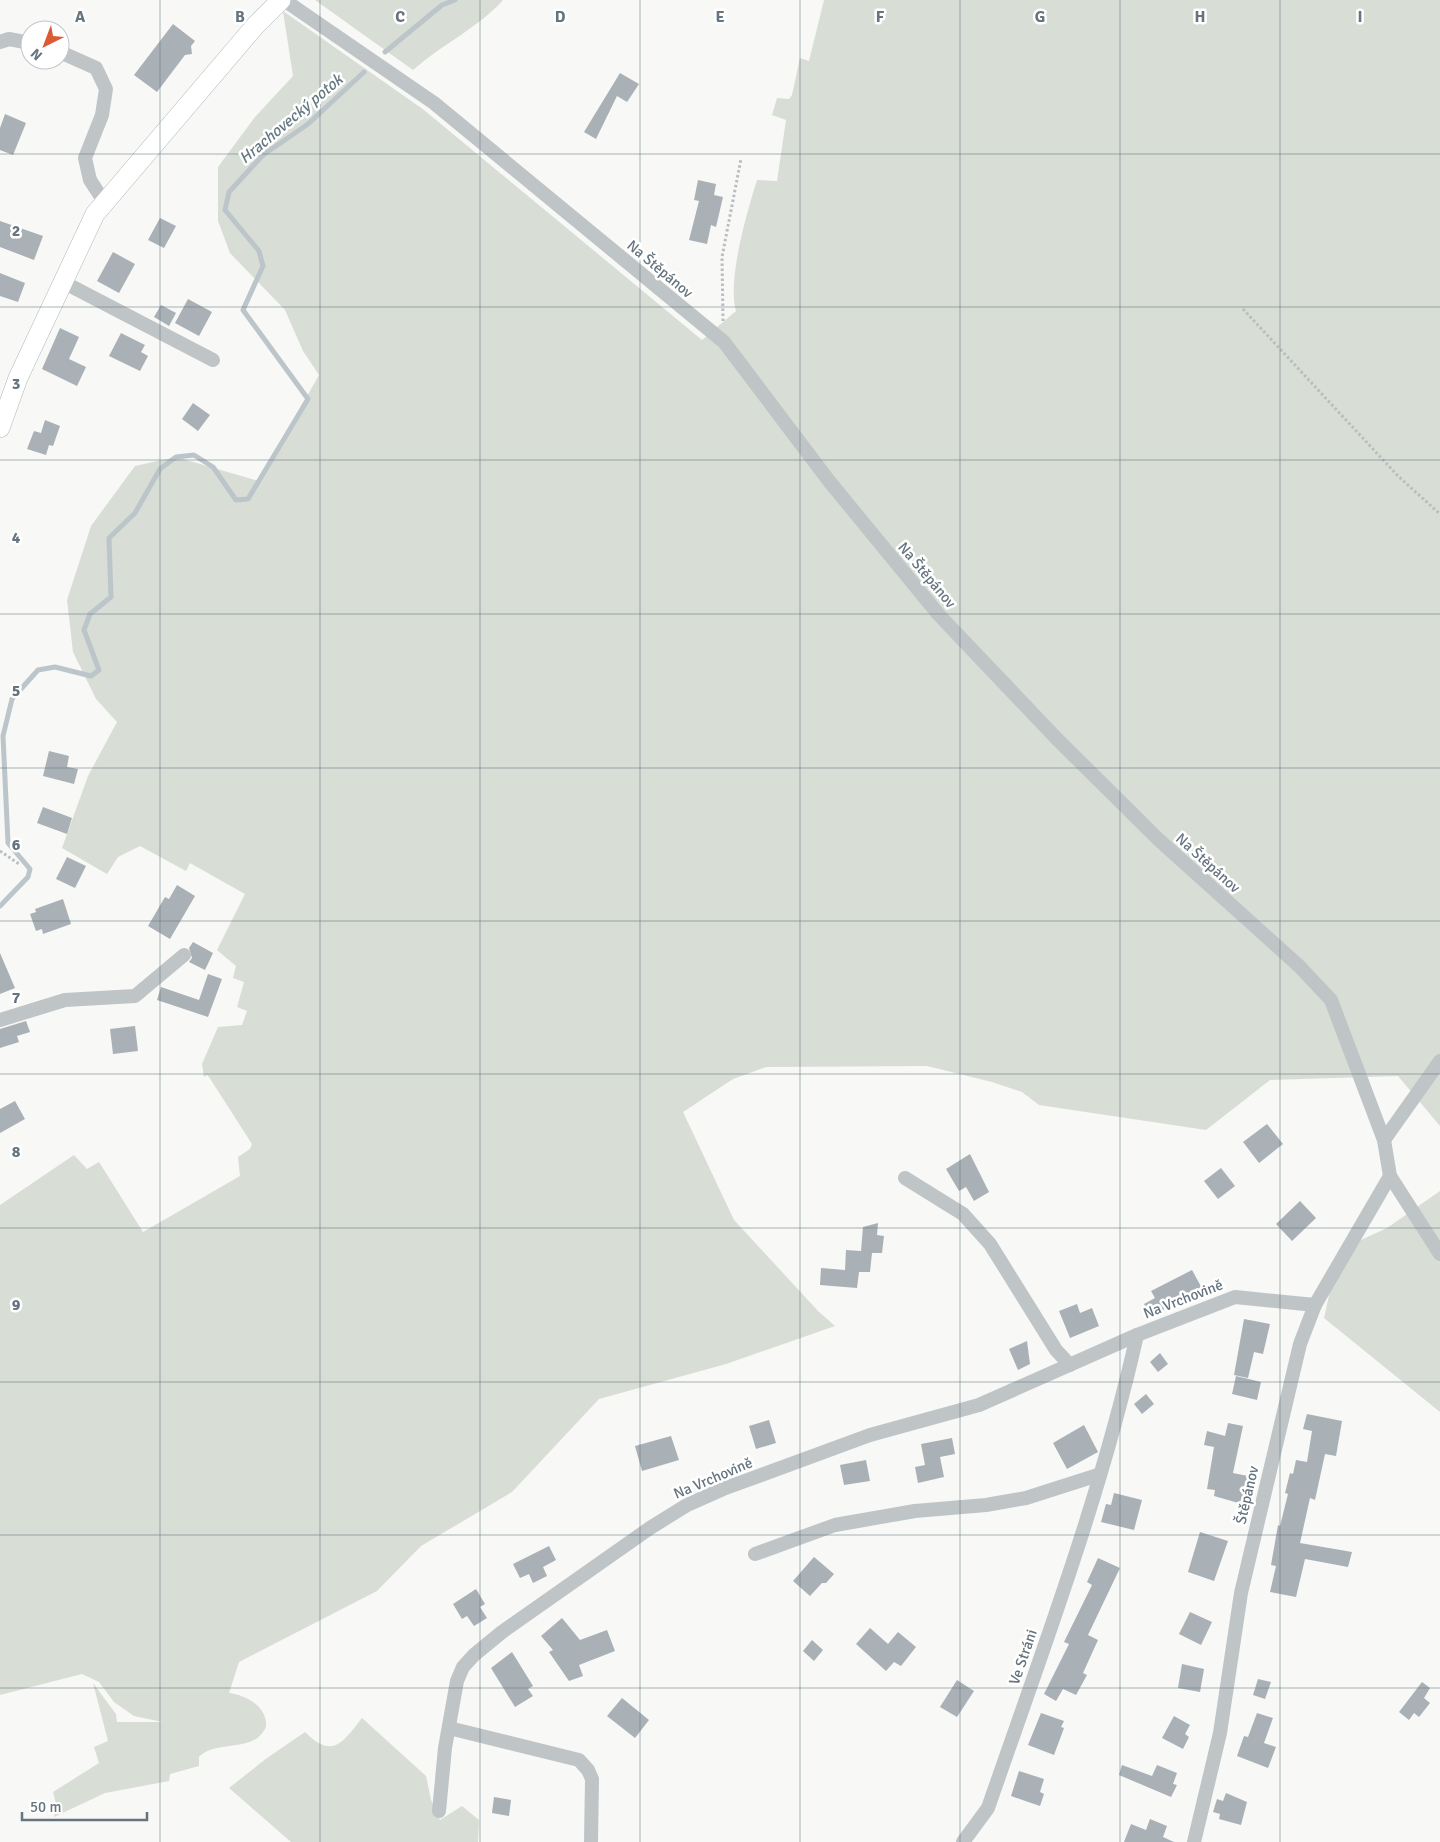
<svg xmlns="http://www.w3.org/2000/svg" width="1440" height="1842" viewBox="0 0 1440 1842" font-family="Signika,sans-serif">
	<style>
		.green { fill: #d8ddd5 }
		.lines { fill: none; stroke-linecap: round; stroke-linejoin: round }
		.stream { stroke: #bcc5ca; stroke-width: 5 }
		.building { fill: #a9b1b6 }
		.secondary-casing { stroke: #b2b8bc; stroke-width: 20 }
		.path { stroke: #babdbf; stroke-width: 3; stroke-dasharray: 2.5 2.5; stroke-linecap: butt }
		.street { stroke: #bfc4c7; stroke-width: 14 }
		.secondary { stroke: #fff; stroke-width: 19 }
		.grid { fill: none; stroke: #65747f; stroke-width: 1; stroke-opacity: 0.55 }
		.labels { text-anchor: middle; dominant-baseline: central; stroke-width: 5; stroke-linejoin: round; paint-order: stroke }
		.street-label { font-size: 15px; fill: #65747f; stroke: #fff }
		.water-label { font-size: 16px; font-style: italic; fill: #657981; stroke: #fff }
		.grid-label { font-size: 16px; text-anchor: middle; font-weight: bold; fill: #65747f; stroke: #fff; stroke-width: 5; stroke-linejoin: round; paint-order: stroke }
	</style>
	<rect width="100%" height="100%" fill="#f8f8f6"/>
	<g class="green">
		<path d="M315 0H503C478 28 441 45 413 70Z"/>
		<path d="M824 0H1440V1126L1398 1076 1270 1080 1206 1130 1039 1105 1022 1092 992 1082 927 1066 766 1067 733 1079 683 1112 734 1220 818 1311 835 1326 726 1364 599 1399 512 1492 421 1546 377 1591 239 1662 229 1693C246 1695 268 1707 266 1727 254 1754 216 1739 199 1757V1766L170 1774 169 1781 105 1793 54 1817 56 1804 53 1792 99 1763 94 1747 108 1741 93 1683 116 1714 117 1722H163L134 1716 114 1702 99 1682 82 1674 0 1695V1205L74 1155 87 1169 99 1162 143 1232 240 1176 238 1157 250 1149 252 1144 209 1077 207 1075 204 1077 202 1064 218 1027 242 1025 247 1011 237 1007 244 982 233 978 236 966 217 950 245 894 190 863 186 871 140 846 118 857 107 874 62 848 88 776 117 722 96 699 73 652 67 600 91 526 135 466 176 457 259 481 319 375 303 351 285 310 230 253 218 221V167L255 117 293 76 283 11 424 110 702 340 736 311C727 280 747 212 757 180L777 181 786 120 772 115 777 98 789 99 792 95 800 58 809 61Z"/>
		<path d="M1440 1191V1412L1324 1318 1339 1250 1387 1228Z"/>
		<path d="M362 1718 426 1776 431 1800 440 1820 462 1806 479 1820 478 1842H291L229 1788 267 1758 305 1732C333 1760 343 1742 362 1718Z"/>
	</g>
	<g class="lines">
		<g class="stream">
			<path d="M385 52 442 5 455 0"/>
			<path d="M0 906 28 877 30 869 8 843 3 736 12 699 38 670 55 667 91 676 99 670 84 630 90 614 111 597 109 538 135 513 160 469 176 457 194 455 213 467 236 500 248 499 308 399 243 310 263 266 259 251 225 210 229 192 263 155 308 124 364 72"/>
		</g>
	</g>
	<g class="building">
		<path d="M173 24 195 41 191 46 192 54 185 55 157 92 134 75Z"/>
		<path d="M620 73 639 84 627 102 617 96 596 139 584 132Z"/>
		<path d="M5 114 26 123 13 155 0 150V128Z"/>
		<path d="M698 180 716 184 714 195 723 197 716 227 711 225 707 244 689 240 699 201 694 200Z"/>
		<path d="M160 218 176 226 164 248 148 240Z"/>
		<path d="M0 221 43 236 34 260 0 247Z"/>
		<path d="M113 252 135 264 119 293 97 281Z"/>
		<path d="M0 273 25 283 18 302 0 296Z"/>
		<path d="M188 299 212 312 199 336 175 323Z"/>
		<path d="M161 305 176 313 169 326 154 317Z"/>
		<path d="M60 328 79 337 69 359 86 367 77 386 42 369Z"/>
		<path d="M121 333 145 345 141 352 148 356 140 371 109 356Z"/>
		<path d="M193 403 210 415 198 431 182 419Z"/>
		<path d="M45 420 60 426 53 446 49 445 46 455 27 449 34 431 41 433Z"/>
		<path d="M49 751 69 756 67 767 78 769 74 784 43 776Z"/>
		<path d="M43 807 72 818 67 834 37 823Z"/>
		<path d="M67 857 86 866 75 888 56 879Z"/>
		<path d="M177 885 195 896 170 939 148 926 165 897 169 899Z"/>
		<path d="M63 899 71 924 43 934 42 929 36 931 30 914 36 912 35 909Z"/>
		<path d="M193 942 213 953 205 970 189 962 192 958 189 948Z"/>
		<path d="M0 953 15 988 0 994Z"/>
		<path d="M208 974 222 979 208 1017 157 1000 161 987 199 1000Z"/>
		<path d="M26 1021 30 1032 17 1036 19 1042 0 1048V1029Z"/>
		<path d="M135 1026 138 1051 113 1054 110 1029Z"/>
		<path d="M15 1101 25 1119 0 1133V1109Z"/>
		<path d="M1267 1124 1283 1144 1259 1163 1243 1142Z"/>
		<path d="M970 1154 989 1192 974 1201 966 1187 959 1191 946 1169Z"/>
		<path d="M1221 1168 1235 1186 1218 1199 1204 1181Z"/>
		<path d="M1300 1201 1316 1218 1292 1241 1276 1224Z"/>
		<path d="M878 1223 877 1235 884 1236 882 1253H872L870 1272H859L857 1288 820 1285 821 1268 845 1270 846 1250 861 1251 863 1227Z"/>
		<path d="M1192 1270 1203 1290 1151 1316 1144 1304 1155 1298 1151 1291Z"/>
		<path d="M1077 1304 1080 1313 1092 1308 1099 1326 1070 1338 1059 1311Z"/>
		<path d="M1244 1319 1270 1324 1263 1354 1254 1352 1248 1378 1234 1375Z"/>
		<path d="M1027 1341 1030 1364 1018 1370 1009 1349Z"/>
		<path d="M1160 1353 1168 1364 1158 1372 1150 1362Z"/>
		<path d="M1236 1376 1261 1382 1257 1400 1232 1394Z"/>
		<path d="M1146 1394 1154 1404 1142 1414 1134 1404Z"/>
		<path d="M1307 1414 1342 1421 1336 1456 1325 1454 1315 1500 1310 1498 1300 1543 1352 1552 1348 1567 1305 1559 1296 1597 1270 1592 1276 1566 1271 1565 1278 1525 1280 1526 1288 1494 1285 1493 1290 1473 1293 1474 1296 1460 1307 1462 1312 1431 1303 1429Z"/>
		<path d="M769 1420 776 1443 756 1449 749 1426Z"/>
		<path d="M1228 1423 1243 1426 1233 1473 1248 1476 1242 1504 1214 1496 1215 1490 1207 1489 1214 1447 1204 1445 1207 1431 1225 1436Z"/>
		<path d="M1084 1425 1098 1452 1067 1469 1053 1443Z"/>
		<path d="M671 1436 679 1460 642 1471 635 1446Z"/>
		<path d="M952 1438 955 1454 940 1457 944 1477 918 1483 915 1467 925 1465 921 1444Z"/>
		<path d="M866 1460 870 1481 844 1485 840 1465Z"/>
		<path d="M1114 1493 1142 1500 1134 1530 1101 1522 1106 1504 1111 1505Z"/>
		<path d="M1200 1532 1228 1541 1214 1581 1188 1572Z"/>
		<path d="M549 1546 556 1560 543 1567 547 1576 533 1583 529 1574 520 1578 513 1564Z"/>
		<path d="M814 1557 834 1574 826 1583H822L810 1596 793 1581Z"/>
		<path d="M1098 1558 1120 1568 1088 1635 1098 1640 1083 1673 1087 1675 1076 1695 1063 1689 1056 1701 1044 1694 1069 1644 1064 1642 1092 1585 1087 1582Z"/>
		<path d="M476 1589 485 1604 480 1607 487 1618 474 1626 467 1616 462 1619 453 1604Z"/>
		<path d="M1190 1612 1212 1622 1201 1645 1179 1634Z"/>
		<path d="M562 1618 580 1640 607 1630 615 1651 579 1665 583 1676 569 1681 549 1652 553 1650 541 1636Z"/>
		<path d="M870 1628 888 1644 898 1632 916 1647 901 1666 894 1662 886 1671 856 1644Z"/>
		<path d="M812 1640 823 1650 814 1661 803 1651Z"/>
		<path d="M512 1652 533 1686 528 1689 533 1696 515 1707 491 1668Z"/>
		<path d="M1182 1664 1204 1669 1200 1692 1178 1688Z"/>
		<path d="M1258 1679 1271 1682 1265 1699 1253 1695Z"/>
		<path d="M957 1680 974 1691 957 1717 940 1707Z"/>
		<path d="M1422 1682 1430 1688 1424 1698 1430 1703 1419 1717 1414 1713 1409 1720 1399 1712Z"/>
		<path d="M622 1698 649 1720 635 1738 607 1716Z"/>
		<path d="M1041 1713 1064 1721 1061 1727 1064 1728 1054 1755 1028 1745Z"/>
		<path d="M1257 1713 1273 1718 1264 1743 1276 1747 1268 1768 1237 1756 1244 1736 1248 1737Z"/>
		<path d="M1174 1716 1190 1725 1185 1734 1189 1737 1183 1749 1162 1738Z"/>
		<path d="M1122 1765 1152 1776 1157 1765 1177 1773 1173 1784 1177 1785 1171 1797 1119 1775Z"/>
		<path d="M1019 1771 1044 1779 1040 1792 1044 1794 1040 1806 1011 1796Z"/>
		<path d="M1226 1793 1247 1802 1241 1825 1219 1819 1220 1814 1213 1812 1217 1799 1223 1801Z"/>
		<path d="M494 1797 511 1800 509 1816 492 1813Z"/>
		<path d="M1150 1819 1167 1826 1163 1837 1174 1842H1124L1131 1824 1146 1830Z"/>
	</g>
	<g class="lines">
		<defs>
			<path id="secondary" d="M0 428 18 378 95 214 255 26 281 0"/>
		</defs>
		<use href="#secondary" class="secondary-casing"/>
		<g class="path">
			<path d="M1243 309 1398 476 1440 514"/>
			<path d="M723 321 722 257 741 159"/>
			<path d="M0 851 19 864"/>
		</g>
		<g class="street">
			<path d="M284 0 434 103 724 342 829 481 939 615 1057 739 1159 840 1299 966 1331 1000 1384 1140 1390 1176 1440 1254"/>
			<path d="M0 42 9 39 30 43"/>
			<path d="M60 52 96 68 106 89 102 115 85 158 90 180 105 203"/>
			<path d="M63 282 213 360"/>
			<path d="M0 1020 65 1000 135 996 184 955"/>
			<path d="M1384 1140 1440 1061"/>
			<path d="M905 1178 963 1214 990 1244 1056 1350 1070 1365"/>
			<path d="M755 1554 835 1525 915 1511 986 1505 1026 1498 1098 1475"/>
			<path d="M449 1728 579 1760 588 1770 592 1779 591 1842"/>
			<path d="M439 1811 445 1748 457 1681 463 1667 474 1655 502 1632 650 1528 687 1505 723 1489 870 1435 979 1405 1137 1335 1235 1297 1315 1305"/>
			<path d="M963 1842 988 1808C1042 1652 1101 1496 1137 1335"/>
			<path d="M1194 1842 1220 1733 1241 1593 1300 1344 1315 1305 1390 1176"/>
		</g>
		<use href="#secondary" class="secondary"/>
	</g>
	<path class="grid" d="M160 0V1842M320 0V1842M480 0V1842M640 0V1842M800 0V1842M960 0V1842M1120 0V1842M1280 0V1842M0 154H1440M0 307H1440M0 460H1440M0 614H1440M0 768H1440M0 921H1440M0 1074H1440M0 1228H1440M0 1382H1440M0 1535H1440M0 1688H1440"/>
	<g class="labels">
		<g class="street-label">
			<text transform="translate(660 269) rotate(40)">Na Štěpánov</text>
			<text transform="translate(927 575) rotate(50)">Na Štěpánov</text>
			<text transform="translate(1208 863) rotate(42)">Na Štěpánov</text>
			<text transform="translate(1183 1299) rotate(-21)">Na Vrchovině</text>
			<text transform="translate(713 1478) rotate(-23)">Na Vrchovině</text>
			<text transform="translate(1247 1495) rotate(-77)">Štěpánov</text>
			<text transform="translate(1023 1657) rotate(-71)">Ve Stráni</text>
		</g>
		<g class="water-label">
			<text transform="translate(291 119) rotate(-40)">Hrachovecký potok</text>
		</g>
	</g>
	<g class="grid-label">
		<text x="80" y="22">A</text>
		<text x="240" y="22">B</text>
		<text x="400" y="22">C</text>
		<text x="560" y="22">D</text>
		<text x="720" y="22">E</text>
		<text x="880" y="22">F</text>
		<text x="1040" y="22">G</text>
		<text x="1200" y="22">H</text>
		<text x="1360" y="22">I</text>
		<text x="16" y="236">2</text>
		<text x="16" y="389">3</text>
		<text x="16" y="543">4</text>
		<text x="16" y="696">5</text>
		<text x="16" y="850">6</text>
		<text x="16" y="1003">7</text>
		<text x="16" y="1157">8</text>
		<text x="16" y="1310">9</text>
	</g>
	<g transform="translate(45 45) rotate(222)"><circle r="24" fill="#ffffff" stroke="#c1c7cc"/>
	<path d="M0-4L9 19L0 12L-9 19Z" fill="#da5b34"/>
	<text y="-8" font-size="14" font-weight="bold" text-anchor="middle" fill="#65747f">N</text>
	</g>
	<path d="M22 1812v8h125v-8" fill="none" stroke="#65747f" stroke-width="2.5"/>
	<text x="30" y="1812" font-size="15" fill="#65747f" stroke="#ffffff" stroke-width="4" paint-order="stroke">50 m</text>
</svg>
